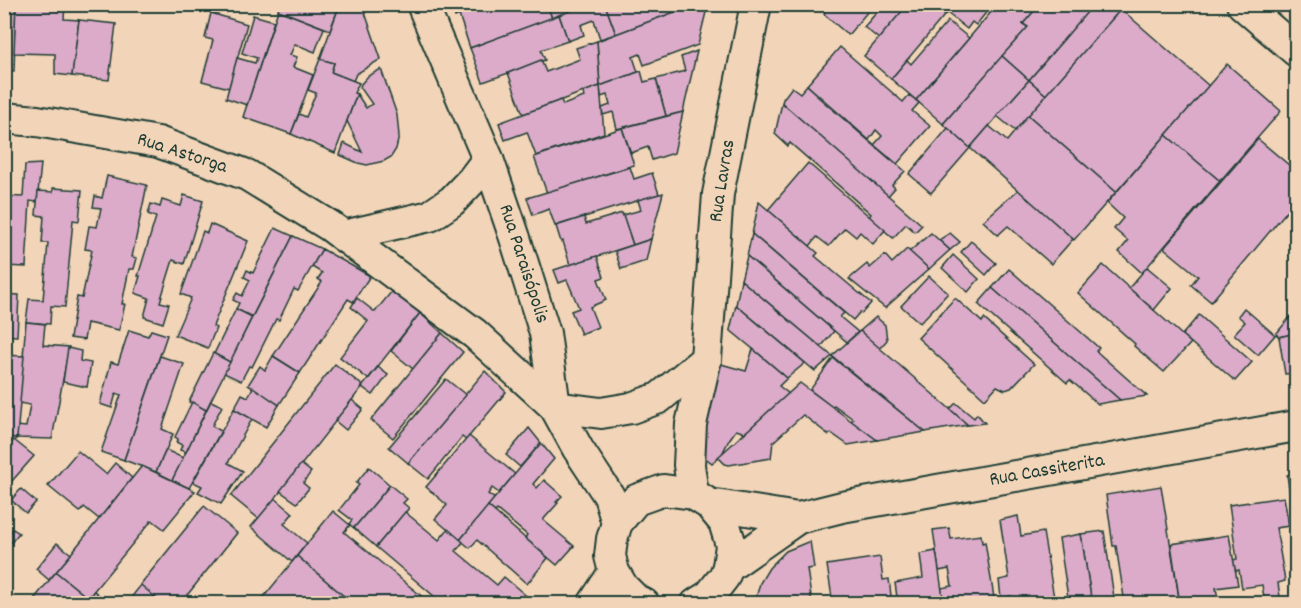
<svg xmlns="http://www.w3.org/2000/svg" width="1301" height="608" viewBox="0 0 1301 608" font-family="Dekko,sans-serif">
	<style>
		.building { fill: #dcabca; stroke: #1f3d34; stroke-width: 1.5 }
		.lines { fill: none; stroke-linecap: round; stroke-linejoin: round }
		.minor-casing { stroke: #1f3d34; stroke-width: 34 }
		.minor { stroke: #f2d5b8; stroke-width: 30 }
		.labels { text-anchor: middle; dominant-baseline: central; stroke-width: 4.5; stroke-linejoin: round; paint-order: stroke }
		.street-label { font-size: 20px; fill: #1f3d34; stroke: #f2d5b8 }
	</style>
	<rect width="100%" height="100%" fill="#f2d5b8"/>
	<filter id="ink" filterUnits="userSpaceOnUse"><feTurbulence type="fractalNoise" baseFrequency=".0167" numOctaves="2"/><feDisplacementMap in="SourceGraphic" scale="12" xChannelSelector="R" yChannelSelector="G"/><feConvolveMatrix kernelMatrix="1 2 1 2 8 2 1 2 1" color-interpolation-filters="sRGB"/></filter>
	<g filter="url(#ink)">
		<g class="building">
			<path d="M4 4H16L14 71 4 70Z"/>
			<path d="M16 4H65L64 19 79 20 72 76 55 74V54L14 53Z"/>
			<path d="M280 4H340L330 30 278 10Z"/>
			<path d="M340 4H362L381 59 356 74 353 81 331 72 334 63 320 59Z"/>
			<path d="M451 4H489L455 17Z"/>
			<path d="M489 4H547L552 18 470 48 459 15Z"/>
			<path d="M547 4H589L552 18Z"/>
			<path d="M589 4H605L616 34 600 39 594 20 581 25 584 35 568 41 559 15Z"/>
			<path d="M605 4H696L616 34Z"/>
			<path d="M696 4H708L698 45 644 65 640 54 633 57 638 72 600 86 597 41Z"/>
			<path d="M827 4H874L848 35 824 14Z"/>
			<path d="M884 4 908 5 879 39 864 27Z"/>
			<path d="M954 4 891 79 864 56 908 4Z"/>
			<path d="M954 4H993L976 25 972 22 967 29 947 13Z"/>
			<path d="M998 4H1040L1023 24 1028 27 943 124 916 100Z"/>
			<path d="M1040 4H1082L1081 6 1088 12 1029 80 1002 56 1028 27 1023 24Z"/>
			<path d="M1094 4H1115L1121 9 1046 95 1029 80Z"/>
			<path d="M1121 9 1209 86 1116 192 1028 115Z"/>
			<path d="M278 10 324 28 315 52 295 44 290 55 297 57 293 67 313 75 291 134 243 117Z"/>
			<path d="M211 13 247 24 229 88 202 81 213 40 205 38Z"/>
			<path d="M253 15 274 21 247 105 226 98 237 58 255 63 257 58 242 53Z"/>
			<path d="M559 15 568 41 541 50 545 60 483 82 470 48Z"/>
			<path d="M79 20 116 24 109 80 72 76Z"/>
			<path d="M948 21 969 38 916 100 891 79 907 60 911 64Z"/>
			<path d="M597 41 600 86 523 114 508 73 541 60 546 72 580 59 576 48Z"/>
			<path d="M840 47 903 102 909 95 919 103 912 111 930 126 897 164 874 145 882 136 876 130 869 140 807 85Z"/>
			<path d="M697 51 683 112 666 116 656 79 685 71 681 57Z"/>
			<path d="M1002 56 1029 80 970 148 943 124Z"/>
			<path d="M320 59 334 63 331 72 359 83 354 93 357 94 335 153 291 134 299 114 306 117 316 93 308 90Z"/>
			<path d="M1227 64 1281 111 1220 181 1166 135Z"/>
			<path d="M381 69 397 115 399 136 396 149 391 157 384 161 367 165 358 163 340 155 344 143 362 152 347 121 357 94 366 108 372 104 360 87 361 84 368 76Z"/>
			<path d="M641 71 644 82 656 79 666 116 617 129 613 112 603 115 602 108 610 105 607 95 601 97 600 86Z"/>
			<path d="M1029 80 1046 95 1015 131 997 116Z"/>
			<path d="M807 85 818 95 817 96 890 159V158L905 171 892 185 895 188 888 196 782 103 783 99 792 87 800 93Z"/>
			<path d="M600 86 604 133 536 156 527 132 505 140 499 123 561 100 563 105 584 97 583 92Z"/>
			<path d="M782 103 922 225 915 232 906 224 893 238 869 217 871 214 790 143 788 146 775 134Z"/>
			<path d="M683 112 674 153 652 160 648 147 631 153 622 128Z"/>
			<path d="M1028 115 1116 192 1074 240 970 148 989 126 1007 141Z"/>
			<path d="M622 128 634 165 547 193 534 157Z"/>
			<path d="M948 128 970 148 931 193 909 174Z"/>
			<path d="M1166 135 1220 181 1142 273 1119 252 1128 241 1114 229 1123 218 1107 203Z"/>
			<path d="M1258 139 1296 171V200L1211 302 1191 285 1198 276 1164 248Z"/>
			<path d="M808 163 885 230 873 244 860 232 856 237 845 228 829 246 817 237 810 246 768 210Z"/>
			<rect x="4" y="164" width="3" height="29"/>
			<path d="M41 164 37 202 30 201 26 267 4 266V196L23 197 25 165Z"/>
			<path d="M630 167 634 179 652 173 659 194 555 226 549 209 533 215 527 198Z"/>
			<path d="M107 176 147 185 132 257 137 258 134 269H129L122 304H125L119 330 87 323 84 340 70 338 77 297 82 298 92 250 85 249 89 226 97 227 101 208 93 207 95 196 102 198Z"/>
			<path d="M53 188 82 190 79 221 73 220 65 307 51 306 50 324 26 322 29 299 43 300 48 243H42L44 216 36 215 38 191 53 192Z"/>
			<path d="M1018 190 1073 239 1051 264 1008 226 998 235 983 221Z"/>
			<path d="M663 193 651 239 633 245 623 215 641 210 638 200Z"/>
			<path d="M184 195 203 201 184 264 173 260 160 302 169 304 163 323 144 317 149 298 135 293 140 276H138L156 217 148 214 151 204 160 207 162 200 181 206Z"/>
			<path d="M759 202 818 253 815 256 871 303 862 313 860 312 853 320 752 234Z"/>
			<path d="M622 213 633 245 570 265 563 241 561 242 556 226 584 217 586 224Z"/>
			<path d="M210 224 248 241 213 326 216 328 208 348 175 335 191 298 181 294 203 231 207 233Z"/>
			<path d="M275 228 293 236 252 317 236 309 239 303 233 300 237 293 242 296 250 280 244 277 247 270 253 273Z"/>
			<path d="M931 233 950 250 929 269 909 252Z"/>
			<path d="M950 233 960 242 950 250 939 240Z"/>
			<path d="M752 234 844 313 840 317 858 332 847 342 747 256Z"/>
			<path d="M293 236 322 249 298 291 294 289 279 320 276 319 252 367 249 366 241 381 224 373Z"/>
			<path d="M651 239 646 261 621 269 615 251Z"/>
			<path d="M971 241 996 263 986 275 961 252Z"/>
			<path d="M322 249 370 276 353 302 348 299 300 373 273 356 322 282 318 279 322 273 312 267Z"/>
			<path d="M907 249 929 269 885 308 849 279 867 264 870 268 885 255 892 263Z"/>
			<path d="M953 255 979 279 968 292 942 268Z"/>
			<path d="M597 256 604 277 598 279 606 300 590 307 598 327 581 334 571 311 579 308 567 280 559 283 554 270Z"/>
			<path d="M747 256 834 331 821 347 741 280Z"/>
			<path d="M1103 265 1191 343 1164 372 1134 346 1135 344 1078 293Z"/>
			<path d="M1147 267 1172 288 1154 310 1129 288Z"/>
			<path d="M1009 269 1099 348 1096 351 1147 396 1120 400 992 288Z"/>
			<path d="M929 276 948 293 920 323 901 306Z"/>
			<path d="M741 280 821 347 832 356 815 371 736 305Z"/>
			<path d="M992 288 1120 400 1098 404 1070 380 1067 383 978 304Z"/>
			<path d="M392 291 420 313 368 379 340 357 368 321 351 307 357 298 375 312Z"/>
			<path d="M4 294 19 295 17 336 4 335Z"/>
			<path d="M955 298 982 322 984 319 1034 364 1011 388 1005 390 997 386 985 399 918 338Z"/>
			<path d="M736 305 805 363 787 378 753 349 730 330Z"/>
			<path d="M1244 308 1275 335 1258 355 1234 334 1245 322 1238 316Z"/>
			<path d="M236 309 252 317 230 362 214 354Z"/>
			<path d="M1296 310V329L1292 334 1279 337 1276 334Z"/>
			<path d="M420 313 442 333 413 369 391 351Z"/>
			<path d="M1199 315 1252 362 1235 381 1182 335Z"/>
			<path d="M876 317 885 325 887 340 879 349 860 331Z"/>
			<path d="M26 322 45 324 43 345 69 347 52 439 17 438V426L26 427 30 405 19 403Z"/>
			<path d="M129 330 148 336 151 330 167 335 124 460 101 452 121 395 116 393 112 408 100 404 111 362 118 364Z"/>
			<path d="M860 331 950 409 968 425 925 432 832 356Z"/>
			<path d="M442 333 463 352 393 438 371 420Z"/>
			<path d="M1296 333V373L1285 374 1279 337Z"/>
			<path d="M68 348 81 351 80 361 91 363 87 387 63 382Z"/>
			<path d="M753 349 787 378 779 386 789 394 745 433 736 430 729 440 722 454 712 463 703 456 700 448 721 364 746 371Z"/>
			<path d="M213 353 230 362 206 410 189 402Z"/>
			<path d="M4 355 24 356 17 438 4 437Z"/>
			<path d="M160 356 184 364 162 429 173 434 156 472 124 460Z"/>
			<path d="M273 356 300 373 279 405 248 385 260 366 265 370Z"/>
			<path d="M833 358 925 432 877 440 851 421 853 419 834 405 832 407 810 390Z"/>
			<path d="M335 364 363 386 259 519 231 496Z"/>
			<path d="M378 367 388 375 373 395 362 387Z"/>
			<path d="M485 371 506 392 466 440 462 437 428 479 408 463Z"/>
			<path d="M446 379 466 395 408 463 389 447Z"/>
			<path d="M800 383 877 440 848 445 831 433 829 435 803 415 773 442 771 458 729 465 725 464 718 457Z"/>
			<path d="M253 387 279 405 266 427 234 409 242 394 248 397Z"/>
			<path d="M352 400 363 409 346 430 335 421Z"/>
			<path d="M211 401 222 406 212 426 221 431 189 488 172 480Z"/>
			<path d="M192 402 206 410 186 452 180 450 182 445 176 442 178 439 175 437Z"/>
			<path d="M956 403 974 418 977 414 985 423 968 425 950 409Z"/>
			<path d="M234 409 252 419 228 463 243 471 221 504 198 492 202 486 193 482Z"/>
			<path d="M529 428 541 443 520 467 506 455Z"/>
			<path d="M469 436 515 474 499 493 492 488 488 494 495 499 460 540 435 519 447 505 426 487Z"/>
			<path d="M4 437 17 438 4 451Z"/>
			<path d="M14 440 34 456 4 490V451Z"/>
			<path d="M541 443 554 459 533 484 537 488 544 480 562 496 556 502 558 503 543 520 574 546 557 565 525 538 527 535 497 510 495 512 488 506Z"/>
			<path d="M166 450 183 458 172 480 156 472Z"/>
			<path d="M78 451 106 474 115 463 132 478 99 519 84 507 80 512 48 486Z"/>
			<path d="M301 464 311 472 303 483 309 488 297 503 280 491Z"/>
			<path d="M142 466 195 491 164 529 152 520 88 598 56 572Z"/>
			<path d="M369 467 390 485 354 528 349 524 352 520 339 510 359 485 356 483Z"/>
			<path d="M1296 473V501L1291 502 1287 475Z"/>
			<path d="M390 485 407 499 403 503 409 508 376 547 354 528Z"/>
			<path d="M1161 486 1180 604H1125L1116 546H1113L1106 495Z"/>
			<path d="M21 489 36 502 26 513 11 500Z"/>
			<path d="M1284 497 1289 526 1276 528 1285 581 1278 583 1281 604H1265L1262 585 1242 588 1239 570 1235 571 1233 560 1237 559 1229 505Z"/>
			<path d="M275 498 293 513 284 524 307 543 292 562 251 527Z"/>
			<path d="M204 506 237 533 180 604H163L140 585Z"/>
			<path d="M488 506 548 558 527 584 477 540 470 548 460 540Z"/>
			<path d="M333 511 350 525 344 532 431 604H353L297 556Z"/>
			<path d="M405 512 439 540 448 529 463 542 456 551 497 585 504 577 530 599 526 604H508L504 600 501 604H456L447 596 441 602 376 547Z"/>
			<path d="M1018 516 1021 536 1043 532 1055 604H1012L1011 596 1001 598 999 580 1009 578 1000 520Z"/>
			<path d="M1296 516V551L1292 517Z"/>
			<path d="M949 528 951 539 981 535 982 543 985 542 995 604H944L941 588 952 586 949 569 939 571 933 530Z"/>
			<path d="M13 529 19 533 5 550 4 540Z"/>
			<path d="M1104 531 1115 604H1092L1081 534Z"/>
			<path d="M1081 534 1092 604H1069L1059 538Z"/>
			<path d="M1229 535 1238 585 1216 588 1219 604H1180L1171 544Z"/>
			<path d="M810 541 814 568 807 569 812 604H756V598L760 583 769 568 786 551Z"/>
			<path d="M57 543 71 554 49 580 36 569Z"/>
			<path d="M936 551 944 604H898L895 583 923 578 920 554Z"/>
			<path d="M297 556 353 604H258Z"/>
			<path d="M880 557 883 580 889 579 892 604H833L827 565Z"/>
			<path d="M56 572 88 598 94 591 106 601 104 604H30Z"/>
			<path d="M141 585 163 604H126Z"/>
		</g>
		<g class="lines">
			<defs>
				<g id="minor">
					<path d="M422 4 488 159 515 238 545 333 555 407 578 449 609 496 617 523"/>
					<path d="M1242 4 1296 51"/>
					<path d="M4 118 37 121 158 142 247 175 330 226 475 334 555 407 601 413 631 408 659 398 706 359"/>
					<path d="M343 236 430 216 452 201 472 180 488 159"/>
					<path d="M693 494 689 465 691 424 706 359 718 194 756 4"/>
					<path d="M709 504 798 518"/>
					<path d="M728 567 798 518 842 507 1296 426"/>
					<path d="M593 604 614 572"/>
					<path d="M644 604 636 600 623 587 614 572 610 556 612 539 617 523 636 500 664 490 693 494 709 504 724 522 731 545 728 567 724 577 710 595 696 604"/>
				</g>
			</defs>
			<use href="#minor" class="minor-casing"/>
			<use href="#minor" class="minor"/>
		</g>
	</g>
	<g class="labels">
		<g class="street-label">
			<text transform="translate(182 154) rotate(18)">Rua Astorga</text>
			<text transform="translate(723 181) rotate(-81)">Rua Lavras</text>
			<text transform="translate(523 264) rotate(72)">Rua Paraisópolis</text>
			<text transform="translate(1047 471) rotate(-10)">Rua Cassiterita</text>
		</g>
	</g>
	<rect width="1301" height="608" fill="none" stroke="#f2d5b8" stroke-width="24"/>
	<rect x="12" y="12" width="1277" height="584" fill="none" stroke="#1f3d34" stroke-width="2" filter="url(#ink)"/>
</svg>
